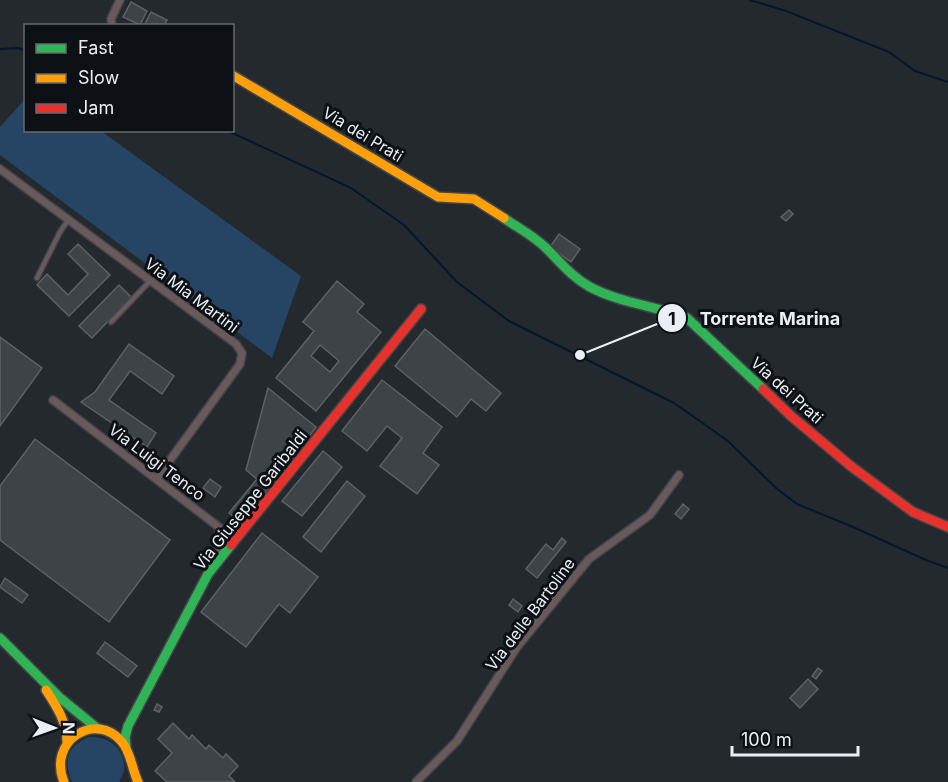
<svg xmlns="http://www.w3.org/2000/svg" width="948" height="782" viewBox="0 0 948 782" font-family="Inter,sans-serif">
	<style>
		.green { fill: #264564 }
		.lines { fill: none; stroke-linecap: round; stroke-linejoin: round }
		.stream { stroke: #031630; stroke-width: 2 }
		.building { fill: #3e4347; stroke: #5d6166; stroke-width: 1.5; fill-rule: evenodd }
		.lane-casing { stroke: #404549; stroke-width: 7 }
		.street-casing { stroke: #404549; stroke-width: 10 }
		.fast-casing { stroke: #404549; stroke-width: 12 }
		.slow-casing { stroke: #404549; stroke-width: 12 }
		.jam-casing { stroke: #404549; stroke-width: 12 }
		.lane { stroke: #69595b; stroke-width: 4 }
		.street { stroke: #69595b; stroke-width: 7 }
		.fast { stroke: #30b455; stroke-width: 9 }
		.slow { stroke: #ff9f0a; stroke-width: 9 }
		.jam { stroke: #e5322d; stroke-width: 9 }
		.labels { text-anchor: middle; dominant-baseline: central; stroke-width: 6; stroke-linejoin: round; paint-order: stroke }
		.street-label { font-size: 16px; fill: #e9eff5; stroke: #0d1115 }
		.leader { fill: none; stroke: #e9eff5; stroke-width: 2 }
		.callout-dot { fill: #e9eff5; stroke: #0d1115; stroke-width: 2 }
		.mark-label { font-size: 18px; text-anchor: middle; font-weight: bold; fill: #111 }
		.callout-label { font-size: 18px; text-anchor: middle; font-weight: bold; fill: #e9eff5; stroke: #0d1115; stroke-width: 6; stroke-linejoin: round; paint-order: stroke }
	</style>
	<rect width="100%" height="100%" fill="#24292e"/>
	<g class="green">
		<path d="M25 99 26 130 101 131 301 276 272 358 0 155V127Z"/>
		<path d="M89 737C108 736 125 748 124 769 124 773 121 778 119 782H72C63 761 67 746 89 737Z"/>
	</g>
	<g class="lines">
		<g class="stream">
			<path d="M750 0 786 11 889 52 915 71 948 82"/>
			<path d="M0 49 17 48 26 50"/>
			<path d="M226 130 351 188 404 225 457 282 509 321 674 403 728 441 776 488 797 504 853 527 926 560 948 568"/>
		</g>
	</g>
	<g class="building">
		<path d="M131 2 147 11 140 25 123 17Z"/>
		<path d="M151 12 167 20 164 26H144Z"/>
		<path d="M789 210 793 214 786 221 781 217Z"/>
		<path d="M559 234 580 249 571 262 550 247Z"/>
		<path d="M78 244 110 275 69 316 37 285 47 274 68 295 88 274 68 254Z"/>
		<path d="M337 281 364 304 357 312 381 332 316 411 276 378 314 331 303 322ZM320 345 339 361 330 372 311 356Z"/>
		<path d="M119 285 131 297 92 338 79 326Z"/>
		<path d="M425 329 501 393 486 411 471 399 457 417 395 366Z"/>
		<path d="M0 337 42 368 0 426Z"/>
		<path d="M129 344 174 376 162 394 130 371 109 400 156 433 147 447 81 402 95 392Z"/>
		<path d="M382 380 442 427 423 453 439 465 417 494 380 466 402 438 387 426 367 451 342 431Z"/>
		<path d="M268 388 316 427 242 523 229 513 257 479 246 470Z"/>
		<path d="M35 439 170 540 109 622 0 540V486Z"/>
		<path d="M323 451 342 467 302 516 282 501Z"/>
		<path d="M210 479 221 487 215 497 203 488Z"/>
		<path d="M347 481 365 496 321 552 303 537Z"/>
		<path d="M683 504 689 509 681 519 675 514Z"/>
		<path d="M262 533 318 577 290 613 279 604 246 647 201 612Z"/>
		<path d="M562 538 566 542 537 578 526 569 546 544 553 550Z"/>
		<path d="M5 578 28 595 22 603 0 587Z"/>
		<path d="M513 599 522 606 518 612 509 605Z"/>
		<path d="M105 642 137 666 128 677 97 653Z"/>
		<path d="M818 668 822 671 816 679 812 676Z"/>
		<path d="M808 679 818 689 800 708 790 698Z"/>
		<path d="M157 704 162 707 159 712 154 710Z"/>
		<path d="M173 723 189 739 192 735 206 749 209 745 223 758 226 754 238 766 229 776 235 782H167L155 771 172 753 158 739Z"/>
	</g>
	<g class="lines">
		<defs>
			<g id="lane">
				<path d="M37 278 60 232 68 220"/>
				<path d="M111 322 150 281"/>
			</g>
			<g id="street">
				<path d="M112 26 111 19 120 0"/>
				<path d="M0 169 236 344 242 353 240 364 157 478"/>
				<path d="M53 400 220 528C218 538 213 547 224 554"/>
				<path d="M416 782 457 741 517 647 589 559 650 515 679 475"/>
			</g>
			<g id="fast">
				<path d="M504 218C518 228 534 236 546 248 560 262 572 277 590 287 620 303 656 306 687 318L763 389"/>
				<path d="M0 638 59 697 98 729"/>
				<path d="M126 746 125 737 128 726 208 574 231 545"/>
			</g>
			<g id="slow">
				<path d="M232 75 438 197 474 199 504 218"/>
				<path d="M46 690C57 707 67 722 67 743"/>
				<path d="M64 782C47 741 96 710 122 742 131 753 132 769 138 782"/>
			</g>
			<g id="jam">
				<path d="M763 389 791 416 852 467 913 512 948 527"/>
				<path d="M231 545 421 309"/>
			</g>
		</defs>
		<use href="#lane" class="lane-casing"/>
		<use href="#street" class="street-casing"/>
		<use href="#fast" class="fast-casing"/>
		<use href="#slow" class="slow-casing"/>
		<use href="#jam" class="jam-casing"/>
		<use href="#lane" class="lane"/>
		<use href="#street" class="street"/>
		<use href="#fast" class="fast"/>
		<use href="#slow" class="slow"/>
		<use href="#jam" class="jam"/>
	</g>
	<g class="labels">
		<g class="street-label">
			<text transform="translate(363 134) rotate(31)">Via dei Prati</text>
			<text transform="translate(192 295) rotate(37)">Via Mia Martini</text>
			<text transform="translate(787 390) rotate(42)">Via dei Prati</text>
			<text transform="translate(157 462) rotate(37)">Via Luigi Tenco</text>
			<text transform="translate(250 500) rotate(-52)">Via Giuseppe Garibaldi</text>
			<text transform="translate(530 614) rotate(-53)">Via delle Bartoline</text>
		</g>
	</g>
	<path class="leader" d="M580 355L672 318"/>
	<g class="callout-dot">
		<circle cx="580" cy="355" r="6"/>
		<circle cx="672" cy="318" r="15"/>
	</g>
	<g class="mark-label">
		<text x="672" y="325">1</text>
	</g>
	<g class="callout-label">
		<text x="770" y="325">Torrente Marina</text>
	</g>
	<rect x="24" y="24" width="210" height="108" fill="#0d1115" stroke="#656a6f" stroke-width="1.5"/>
	<rect x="36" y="44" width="30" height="9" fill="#30b455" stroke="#656a6f" stroke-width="1.5"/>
	<text x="78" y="54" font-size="18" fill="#e9eff5">Fast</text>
	<rect x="36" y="74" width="30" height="9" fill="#ff9f0a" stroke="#656a6f" stroke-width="1.5"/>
	<text x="78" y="84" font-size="18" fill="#e9eff5">Slow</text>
	<rect x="36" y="104" width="30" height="9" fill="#e5322d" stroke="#656a6f" stroke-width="1.5"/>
	<text x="78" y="114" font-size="18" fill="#e9eff5">Jam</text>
	<g transform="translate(54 728) rotate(91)" stroke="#0d1115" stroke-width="4.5" paint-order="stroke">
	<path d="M0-4.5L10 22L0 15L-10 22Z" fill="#e9eff5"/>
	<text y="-9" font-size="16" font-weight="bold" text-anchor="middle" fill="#e9eff5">N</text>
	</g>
	<path d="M732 746v9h126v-9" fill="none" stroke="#e9eff5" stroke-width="3"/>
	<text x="741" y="746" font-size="18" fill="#e9eff5" stroke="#0d1115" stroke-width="4.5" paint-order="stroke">100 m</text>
</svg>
